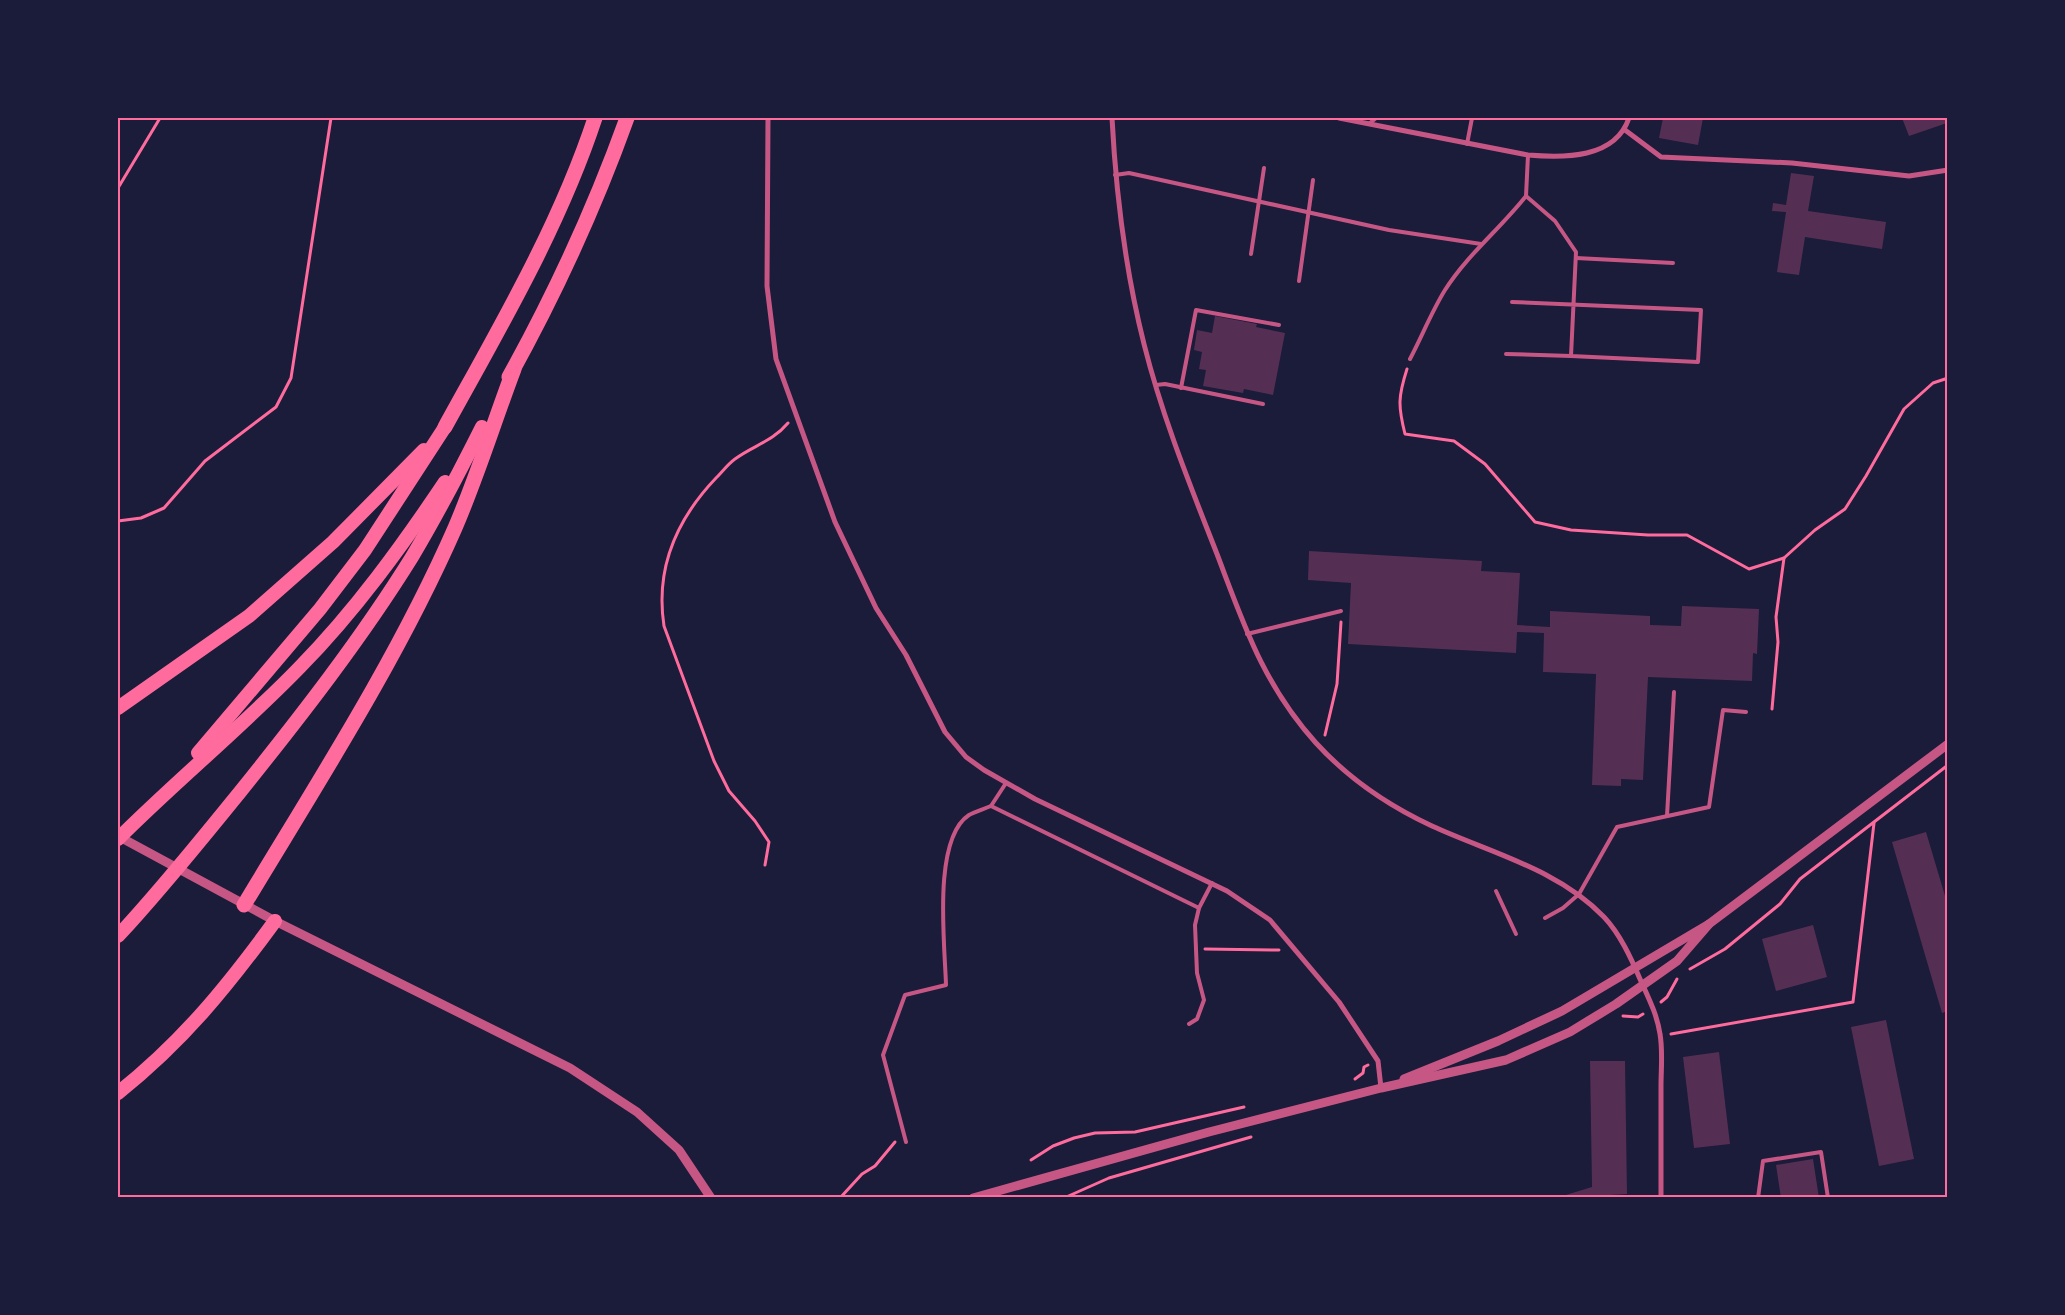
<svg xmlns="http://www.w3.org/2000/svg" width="2065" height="1315" viewBox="0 0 2065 1315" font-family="'Libre Baskerville',serif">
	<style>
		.building { fill: #542f53 }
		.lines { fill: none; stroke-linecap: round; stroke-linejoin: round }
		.path { stroke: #ff6b9d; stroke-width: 3 }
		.service { stroke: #c65784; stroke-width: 4 }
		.minor { stroke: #c65784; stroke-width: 5 }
		.tertiary { stroke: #c65784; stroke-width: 9 }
		.trunk { stroke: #ff6b9d; stroke-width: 14 }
		.motorway { stroke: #ff6b9d; stroke-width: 15 }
		.neatline { fill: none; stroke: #ff6b9d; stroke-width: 2 }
	</style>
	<rect width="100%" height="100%" fill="#1b1b3a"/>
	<g class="building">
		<path d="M1663 118H1703L1698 145 1659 138Z"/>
		<path d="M1902 118H1945L1947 123 1909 136Z"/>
		<path d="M1791 173 1814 176 1808 211 1886 222 1882 249 1805 237 1799 275 1777 272 1786 212 1772 211 1773 203 1786 205Z"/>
		<path d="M1215 316 1257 324 1256 327 1285 333 1273 395 1244 389 1243 393 1203 386 1206 370 1199 369 1202 352 1194 350 1197 330 1212 333Z"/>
		<path d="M1309 551 1482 561 1481 571 1520 573 1517 625 1550 627V611L1650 616V625L1681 626 1682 606 1759 609 1757 654 1753 653 1752 681 1648 677 1643 780 1621 779V786L1592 785 1596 674 1543 672 1544 633 1517 632 1516 653 1348 644 1351 583 1308 580Z"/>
		<path d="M1926 832 1948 906V1011L1942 1013 1892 842Z"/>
		<path d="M1813 925 1827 977 1776 991 1762 939Z"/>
		<path d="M1886 1020 1914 1159 1879 1166 1851 1027Z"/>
		<path d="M1719 1052 1730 1144 1694 1148 1683 1057Z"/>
		<path d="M1590 1061H1625L1627 1194 1556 1198 1592 1187Z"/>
		<path d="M1813 1159 1819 1198H1781L1776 1165Z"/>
	</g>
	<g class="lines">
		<g class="path">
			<path d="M118 188 160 118"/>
			<path d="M1407 369C1398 397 1398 406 1405 434L1454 441 1485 464 1535 522 1571 530 1648 535H1687L1749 569 1784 558"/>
			<path d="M118 521 141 518 164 508 205 461 276 407 291 378 331 118"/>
			<path d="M1772 709 1778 642 1776 617 1784 558 1815 530 1845 509 1866 476 1904 409 1933 383 1948 378"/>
			<path d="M1325 735 1337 684 1341 622"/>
			<path d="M765 865 769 842 755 821 729 791 714 761 664 626C655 568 676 520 716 478 722 472 728 464 735 459 754 445 772 442 788 423"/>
			<path d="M1205 949 1279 950"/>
			<path d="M1690 969 1725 949 1780 904 1800 879 1948 765"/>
			<path d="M1661 1002 1667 997 1677 979"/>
			<path d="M1623 1016 1638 1017 1643 1014"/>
			<path d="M1671 1034 1853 1002 1874 823"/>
			<path d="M1355 1079 1363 1073 1364 1067 1368 1065"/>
			<path d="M1031 1160 1053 1146 1074 1138 1095 1133 1135 1132 1244 1107"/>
			<path d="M840 1198 862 1174 875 1166 895 1142"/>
			<path d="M1064 1198 1109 1178 1251 1137"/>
		</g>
		<g class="service">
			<path d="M1370 123 1376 118"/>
			<path d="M1467 144 1472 118"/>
			<path d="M1115 175 1129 173 1389 230 1481 244"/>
			<path d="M1526 196 1528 155"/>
			<path d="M1251 254 1264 168"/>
			<path d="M1576 258 1673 263"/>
			<path d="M1299 281 1313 180"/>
			<path d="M1512 302 1701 310 1698 362 1571 356 1576 252 1555 221 1526 196"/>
			<path d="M1506 354 1571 356"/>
			<path d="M1410 359C1422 336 1432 311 1445 290 1468 254 1500 229 1526 196"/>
			<path d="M1156 385 1165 384 1263 404"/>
			<path d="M1181 388 1196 310 1279 325"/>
			<path d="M1247 634 1341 611"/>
			<path d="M991 806 1006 783"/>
			<path d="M1667 816 1674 692"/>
			<path d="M1496 891 1516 934"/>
			<path d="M1545 918 1563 908 1579 894 1617 827 1709 807 1723 710 1746 712"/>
			<path d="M1189 1024 1197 1019 1204 1000 1197 973 1195 925 1199 908 1212 883"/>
			<path d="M906 1142 883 1055 905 995 946 985C945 946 932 839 969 815 976 811 984 809 991 806L1199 908"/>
			<path d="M1758 1198 1763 1161 1821 1152 1828 1198"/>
		</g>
		<g class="minor">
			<path d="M768 118 767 286 776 359 835 522 876 608 906 655 945 732 966 757 984 770 1035 799 1227 891 1270 920 1339 1002 1378 1061 1381 1088"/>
			<path d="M1112 118C1116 194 1125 269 1144 344 1162 416 1190 485 1217 554 1244 625 1263 684 1316 743 1348 778 1389 806 1432 826 1491 853 1558 869 1604 917 1620 934 1631 958 1640 979 1648 997 1657 1014 1660 1034 1663 1051 1661 1069 1661 1086 1661 1123 1661 1160 1661 1198"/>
			<path d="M1339 118 1528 155C1564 158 1615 159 1629 118"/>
			<path d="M1625 130 1661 157 1792 163 1909 176 1948 170"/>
		</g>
		<g class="tertiary">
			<path d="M118 836 275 921 570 1068 637 1112 679 1150 711 1198"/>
			<path d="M1404 1079 1498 1041 1562 1011 1709 924 1948 744"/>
			<path d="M973 1198 1209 1132 1381 1088 1506 1060 1570 1032 1616 1004 1677 961 1709 924"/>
		</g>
		<g class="trunk">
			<path d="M118 708 249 616 333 542 424 450"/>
			<path d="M198 753 320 609 365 550 445 427"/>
			<path d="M118 839C177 780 242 727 300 667 355 611 402 546 445 482"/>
			<path d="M118 936C161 890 200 841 240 792 301 716 361 639 412 557 437 515 460 471 482 427"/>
			<path d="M118 1093C183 1041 226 988 275 921"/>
		</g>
		<g class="motorway">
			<path d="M509 377C555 294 595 207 627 118"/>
			<path d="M445 427C500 327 559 227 595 118"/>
			<path d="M244 905C318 782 397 660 455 528 477 477 494 422 514 369"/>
		</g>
	</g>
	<rect width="2065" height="1315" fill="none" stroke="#1b1b3a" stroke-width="238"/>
	<rect x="119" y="119" width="1827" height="1077" class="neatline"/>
</svg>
